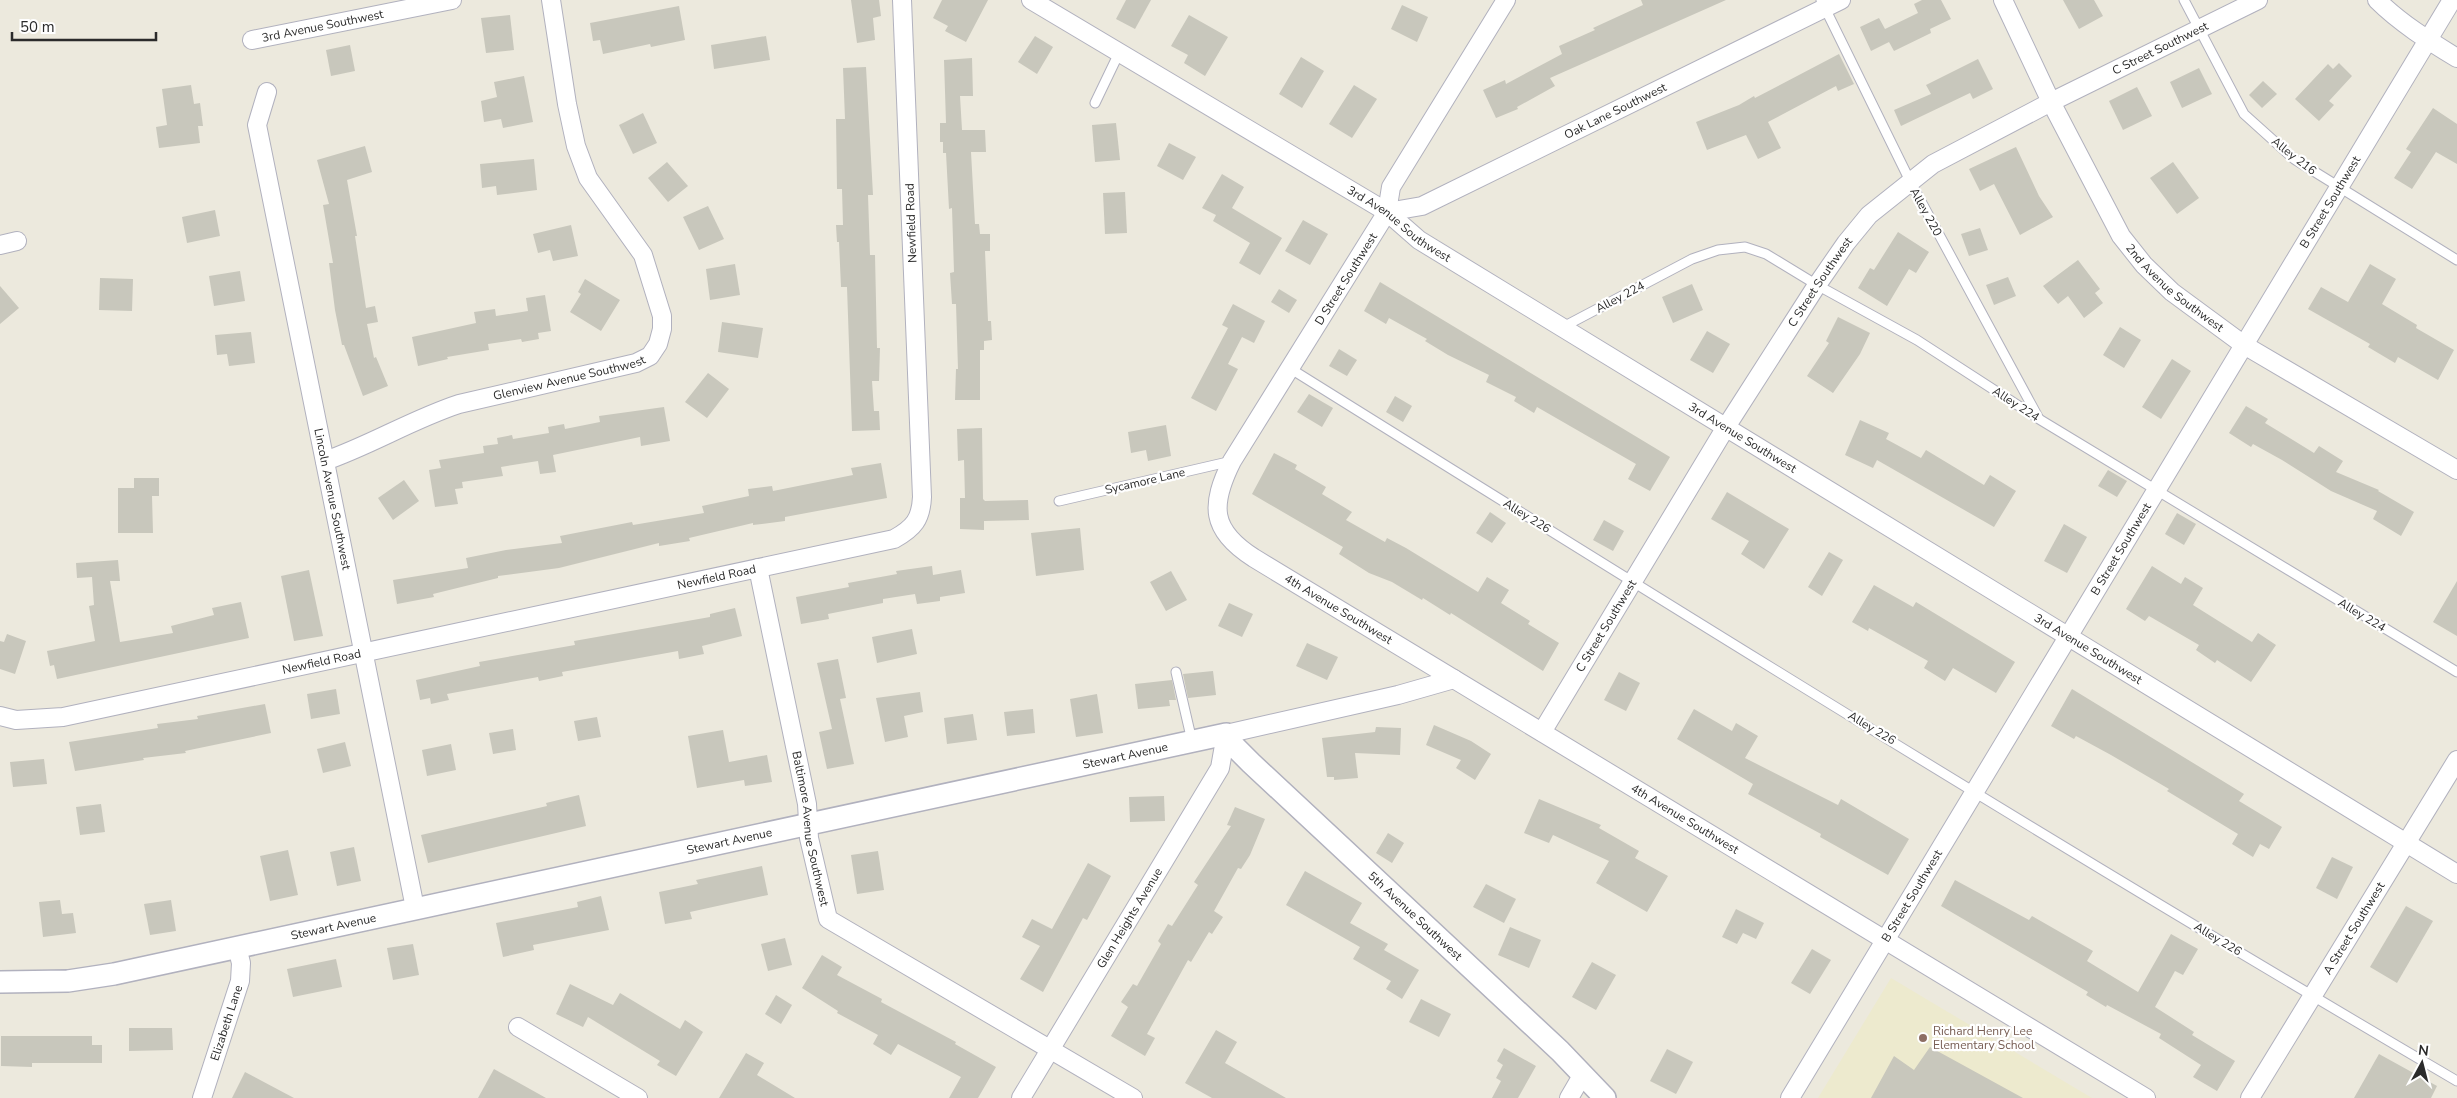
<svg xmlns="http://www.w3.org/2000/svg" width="2457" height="1098" viewBox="0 0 2457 1098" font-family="'Nunito Sans',sans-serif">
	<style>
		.education { fill: #edeace }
		.building { fill: #c8c7bc }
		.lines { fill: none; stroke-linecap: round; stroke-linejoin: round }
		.service-casing { stroke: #b1b1be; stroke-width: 11 }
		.minor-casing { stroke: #b1b1be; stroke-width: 20 }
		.tertiary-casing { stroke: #b1b1be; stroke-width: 24 }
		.service { stroke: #fff; stroke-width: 9 }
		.minor { stroke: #fff; stroke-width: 18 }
		.tertiary { stroke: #fff; stroke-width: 21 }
		.education-dot { fill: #8d6e63; stroke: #fff; stroke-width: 2 }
		.labels { text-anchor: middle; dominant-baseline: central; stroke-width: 4.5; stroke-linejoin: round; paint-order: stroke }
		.street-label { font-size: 12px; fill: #2b2b2b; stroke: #fff }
		.education-label { font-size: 12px; fill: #785e54; stroke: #fff; text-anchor: start }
	</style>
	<rect width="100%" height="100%" fill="#ece9dd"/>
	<path class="education" d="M1891 978 2092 1098H1818Z"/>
	<g class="building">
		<path d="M851 0H879L881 16 873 18 875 40 857 43Z"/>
		<path d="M942 0H988L966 42 945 31 948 26 933 18Z"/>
		<path d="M1126 0H1151L1135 29 1116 19Z"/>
		<path d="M1641 0H1726L1550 78 1555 86 1517 107 1518 109 1496 118 1483 90 1505 80 1506 84 1562 54 1559 46 1595 30 1593 28 1643 5Z"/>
		<path d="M1922 0H1941L1951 19 1930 29 1931 33 1894 51 1889 42 1871 51 1860 27 1879 18 1885 29 1918 13 1914 4Z"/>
		<path d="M2063 0H2094L2103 16 2079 29Z"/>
		<path d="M1402 5 1428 17 1417 42 1391 29Z"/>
		<path d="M679 6 685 40 651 47 650 44 603 54 600 40 593 41 590 23Z"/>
		<path d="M510 15 514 50 486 53 481 18Z"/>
		<path d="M1189 15 1228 37 1205 76 1184 63 1188 55 1171 46Z"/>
		<path d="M766 36 770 60 714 69 711 45Z"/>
		<path d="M1035 36 1053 47 1037 74 1018 62Z"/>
		<path d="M350 45 355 71 331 76 326 50Z"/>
		<path d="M1839 54 1854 84 1838 91 1836 86 1768 122 1781 148 1758 159 1746 135 1707 150 1696 122 1739 105 1754 96 1755 98Z"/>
		<path d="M1301 57 1324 71 1302 108 1279 94Z"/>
		<path d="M972 58 973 96H960L962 130H985L986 152H971L975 224H979L980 234H990V251H985L988 321H991L992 340 984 341V350H980V400H955L956 369H958L956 304H952L950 273 954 272 952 208 949 209 946 153H943V142H940V123H946L944 60Z"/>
		<path d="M1978 59 1993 89 1973 99 1970 93 1901 126 1894 110 1931 94 1926 85Z"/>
		<path d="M2339 63 2352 76 2329 101 2334 105 2319 121 2295 99 2328 64 2333 69Z"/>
		<path d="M866 67 873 195H868L870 255H875L877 348H880L879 381H872L874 411H879L880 430 852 431 847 287H841L839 242H837L836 225H843L842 189H837L836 119H845L843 68Z"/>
		<path d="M2199 68 2212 94 2182 108 2170 82Z"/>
		<path d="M524 76 533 122 503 128 501 119 484 122 481 101 497 97 494 82Z"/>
		<path d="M2263 81 2277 94 2262 108 2249 95Z"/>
		<path d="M191 85 194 104 200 103 203 126H198L200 143 159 148 156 127 167 125 162 89Z"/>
		<path d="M1354 85 1377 99 1352 138 1329 124Z"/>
		<path d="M2137 87 2152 116 2123 130 2109 101Z"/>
		<path d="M2433 108 2457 124V164L2436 152 2412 189 2394 178 2411 152 2406 149Z"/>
		<path d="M643 113 657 143 633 154 619 125Z"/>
		<path d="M1116 123 1120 160 1095 162 1092 125Z"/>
		<path d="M1169 143 1196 157 1183 180 1157 166Z"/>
		<path d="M365 146 372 172 347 180 357 236H355L366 308 375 306 378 322 367 324 374 358 376 357 388 386 363 396 344 345H342L335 310 329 263H333L323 205 329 204 317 160Z"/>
		<path d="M2016 147 2039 196 2053 217 2020 235 1994 184 1980 191 1969 169Z"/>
		<path d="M534 159 537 190 497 195 496 186 482 188 480 164Z"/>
		<path d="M667 162 688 186 668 202 648 178Z"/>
		<path d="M2173 162 2199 198 2177 214 2150 178Z"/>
		<path d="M1222 174 1244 187 1232 208 1282 238 1260 275 1239 263 1250 243 1213 221 1216 215 1202 208Z"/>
		<path d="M1125 192 1127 233 1105 234 1103 193Z"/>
		<path d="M708 206 724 239 699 250 683 217Z"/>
		<path d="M215 210 220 236 187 243 182 217Z"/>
		<path d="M1303 220 1328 234 1310 265 1285 251Z"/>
		<path d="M571 225 578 256 553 261 550 250 538 253 533 234Z"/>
		<path d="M1980 228 1988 250 1969 256 1961 234Z"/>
		<path d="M1898 232 1929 252 1916 273 1909 269 1887 306 1858 288 1870 268 1874 270Z"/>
		<path d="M2078 260 2100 289 2095 293 2103 303 2084 318 2068 296 2058 304 2043 286Z"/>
		<path d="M735 264 740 295 710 300 706 269Z"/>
		<path d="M2370 264 2396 279 2382 304 2417 325 2416 328 2454 350 2438 380 2398 357 2395 363 2368 347 2370 344 2308 309 2321 287 2348 302Z"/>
		<path d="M240 271 245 301 214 306 209 276Z"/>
		<path d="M2008 277 2016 296 1994 305 1986 285Z"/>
		<path d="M100 278 133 279 132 311 99 310Z"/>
		<path d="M585 279 620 300 601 331 570 312 581 294 578 292Z"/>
		<path d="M1380 282 1670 457 1650 491 1628 479 1636 464 1537 407 1534 413 1514 401 1516 397 1486 382 1489 375 1448 355 1425 341 1427 339 1389 318 1386 324 1364 311Z"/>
		<path d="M1692 284 1703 310 1673 323 1662 297Z"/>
		<path d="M0 286 19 308 0 324Z"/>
		<path d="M1279 289 1297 300 1289 313 1271 302Z"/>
		<path d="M545 295 551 331 538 333 539 339 522 342 521 339 488 344 489 350 447 357 448 359 418 366 412 337 476 323 474 312 495 309 496 316 528 311 526 298Z"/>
		<path d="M1233 304 1265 321 1254 343 1242 337 1228 364 1238 369 1216 411 1191 398 1228 328 1222 325Z"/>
		<path d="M1838 317 1870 333 1860 354 1833 393 1807 376 1829 343 1826 341Z"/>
		<path d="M722 322 763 328 758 358 718 352Z"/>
		<path d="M2120 327 2141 340 2124 368 2103 355Z"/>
		<path d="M1707 331 1730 344 1713 373 1690 360Z"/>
		<path d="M251 332 255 363 229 366 227 354 217 355 215 335Z"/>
		<path d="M1339 349 1357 360 1347 376 1329 366Z"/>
		<path d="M2172 359 2191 371 2161 419 2142 407Z"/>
		<path d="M708 373 729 389 707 418 685 402Z"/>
		<path d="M1309 394 1333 408 1322 427 1297 412Z"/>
		<path d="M1395 396 1412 406 1403 422 1386 412Z"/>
		<path d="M2246 406 2268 419 2265 423 2314 453 2319 446 2343 461 2336 472 2379 490 2378 491 2414 512 2401 536 2373 519 2377 511 2331 491 2282 460 2253 444 2251 447 2229 433Z"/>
		<path d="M664 407 670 441 641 446 640 437 553 455 556 472 540 474 538 461 501 467 503 476 462 482 463 488 455 489 458 504 435 507 429 470 441 468 439 460 484 453 483 446 498 444 497 438 512 435 513 439 549 433 548 427 564 424 565 429 600 422 599 416Z"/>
		<path d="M1860 420 1889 433 1886 439 1921 458 1926 450 1984 485 1990 475 2016 491 1994 527 1877 460 1873 468 1845 455Z"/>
		<path d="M1166 425 1171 456 1148 461 1146 450 1131 453 1128 432Z"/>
		<path d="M982 428 983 499 985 501 1028 500 1029 520 984 521V530L960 529V498H965L964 460 958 461 957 429Z"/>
		<path d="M1274 453 1297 465 1295 469 1326 487 1322 494 1352 512 1346 520 1385 542 1387 538 1406 548 1478 592 1487 577 1509 590 1501 603 1530 621 1528 624 1559 643 1543 671 1451 613 1450 615 1423 598 1422 600 1392 582 1369 573 1339 554 1343 547 1252 494Z"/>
		<path d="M881 463 887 498 785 517V521L753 525V523L689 538 690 541 659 546V543L559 568 498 576V578L433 594 434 597 397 604 393 580 468 568 466 558 506 550 562 543 560 536 632 522 633 525 704 513 702 506 749 496 748 489 772 486 773 491 853 475 851 468Z"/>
		<path d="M2108 470 2127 481 2117 497 2098 486Z"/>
		<path d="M134 478H159V496H152L153 533H118V488H134Z"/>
		<path d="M404 480 419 501 393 520 378 498Z"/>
		<path d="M1727 492 1789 529 1764 569 1741 554 1749 541 1711 519Z"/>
		<path d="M1490 512 1506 523 1492 543 1476 533Z"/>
		<path d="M2177 513 2196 524 2184 545 2165 534Z"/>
		<path d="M1604 520 1624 531 1613 551 1593 540Z"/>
		<path d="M2064 524 2087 537 2067 573 2044 561Z"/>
		<path d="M1080 528 1084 570 1036 576 1031 533Z"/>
		<path d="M1829 552 1843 560 1822 596 1808 587Z"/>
		<path d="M118 560 120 581H110L120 642 173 633 171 626 214 615 212 608 241 602 249 638 57 679 54 665 50 666 47 651 95 641 89 606 94 605 92 577 77 578 76 563Z"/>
		<path d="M932 566 933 575 961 570 965 593 940 597V601L917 604 915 594 883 599V603L828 614 829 619 801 624 796 597 849 587 848 583 897 574 896 571Z"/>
		<path d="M2152 566 2181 584 2185 577 2203 588 2193 605 2252 642 2258 633 2276 645 2251 682 2217 660 2215 663 2196 650 2199 645 2149 616 2145 621 2126 609Z"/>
		<path d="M309 570 323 636 294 641 281 576Z"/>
		<path d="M1171 571 1187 600 1166 611 1150 582Z"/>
		<path d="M2457 581V636L2433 622Z"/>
		<path d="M1874 585 1913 607 1916 602 2015 662 1996 693 1953 668 1945 681 1924 668 1928 661 1869 628 1868 631 1852 622Z"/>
		<path d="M1229 603 1253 614 1242 637 1218 626Z"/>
		<path d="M735 608 742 636 702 646 704 654 679 659 678 651 562 672 563 676 539 681 538 677 447 694 449 700 431 704 430 698 420 700 416 680 480 666 479 662 575 645 574 641 710 617V614Z"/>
		<path d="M912 629 917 654 877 663 872 637Z"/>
		<path d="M7 634 26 641 15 674 0 669V641L4 642Z"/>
		<path d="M1307 643 1338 657 1327 680 1296 666Z"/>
		<path d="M838 659 846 698 840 699 854 764 827 769 819 732 832 729 817 663Z"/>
		<path d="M1213 671 1216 695 1188 698 1183 674Z"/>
		<path d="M1619 672 1640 683 1626 711 1604 700Z"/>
		<path d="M1172 680 1176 700H1169L1170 706 1138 709 1135 684Z"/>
		<path d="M336 689 340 714 311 719 307 694Z"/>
		<path d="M2072 689 2244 794 2239 801 2282 827 2269 849 2260 844 2253 857 2232 844 2238 834 2167 791 2169 789 2111 755 2076 736 2074 739 2051 726Z"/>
		<path d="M920 692 923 712 904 716 908 737 885 742 876 698Z"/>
		<path d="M1097 694 1103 733 1076 737 1070 699Z"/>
		<path d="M265 704 271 733 185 751 186 753 143 758 144 760 75 771 69 742 158 728 157 724 198 719 197 716Z"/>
		<path d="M1033 709 1035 733 1007 736 1004 712Z"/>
		<path d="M1694 709 1732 731 1736 723 1758 736 1745 758 1838 805 1841 799 1909 839 1888 875 1820 837 1821 834 1748 794 1753 784 1677 739Z"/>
		<path d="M973 714 977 740 947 744 944 718Z"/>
		<path d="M597 717 601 737 578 741 574 721Z"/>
		<path d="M1434 725 1471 741 1491 754 1475 780 1456 768 1461 760 1426 745Z"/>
		<path d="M1376 727 1401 728 1400 755 1355 753 1358 778 1334 780V777H1327L1322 738 1375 732Z"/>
		<path d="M513 729 516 750 493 754 489 733Z"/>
		<path d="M723 730 729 762 767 755 772 782 745 786 744 780 697 788 688 736Z"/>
		<path d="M345 742 351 766 323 773 317 749Z"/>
		<path d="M451 744 456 770 427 776 422 750Z"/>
		<path d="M44 759 47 784 13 787 10 762Z"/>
		<path d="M579 795 586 826 428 863 421 835 547 806 546 803Z"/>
		<path d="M1164 796 1165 821 1130 822 1129 797Z"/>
		<path d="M1539 799 1601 825 1599 828 1639 851 1635 858 1668 876 1647 912 1596 883 1609 861 1553 835 1549 843 1524 833Z"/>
		<path d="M101 804 105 832 80 835 76 807Z"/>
		<path d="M1235 807 1265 819 1250 855 1241 869 1238 868 1214 911 1223 917 1212 934 1209 932 1191 962 1188 960 1147 1034 1155 1038 1145 1056 1111 1036 1128 1007 1121 1002 1133 984 1137 986 1161 944 1158 941 1168 924 1172 926 1198 885 1194 882 1231 826 1227 825Z"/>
		<path d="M1388 833 1404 843 1392 863 1376 853Z"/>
		<path d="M354 847 361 881 337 886 330 852Z"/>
		<path d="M288 850 298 895 270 901 260 856Z"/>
		<path d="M878 851 884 890 857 894 851 855Z"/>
		<path d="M2332 857 2353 867 2337 899 2316 888Z"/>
		<path d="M1088 863 1111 876 1087 920 1083 918 1043 992 1020 979 1040 946 1022 937 1032 919 1052 929Z"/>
		<path d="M762 866 768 895 690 912 692 919 665 924 659 892 698 884 696 880Z"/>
		<path d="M1305 871 1362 903 1350 923 1388 944 1384 950 1419 970 1402 999 1386 989 1391 981 1353 959 1360 947 1286 905Z"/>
		<path d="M1955 880 2029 920 2032 916 2093 951 2087 961 2138 992 2171 934 2198 949 2183 975 2175 971 2155 1007 2194 1032 2192 1035 2235 1061 2217 1091 2193 1077 2201 1065 2159 1038 2161 1034 2107 1005 2106 1007 2086 995 2088 992 1941 906Z"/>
		<path d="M1486 884 1516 899 1504 923 1473 907Z"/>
		<path d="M601 896 609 930 533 945 534 950 503 957 496 923 578 907 577 902Z"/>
		<path d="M60 900 62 914 73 913 76 933 43 937 39 902Z"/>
		<path d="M171 900 176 931 150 935 144 904Z"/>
		<path d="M2406 906 2433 921 2397 983 2370 967Z"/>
		<path d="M1736 909 1764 923 1756 939 1743 933 1737 944 1722 937Z"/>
		<path d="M1510 927 1541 940 1529 968 1498 955Z"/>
		<path d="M785 938 792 965 768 971 761 944Z"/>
		<path d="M413 944 419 975 393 980 387 948Z"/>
		<path d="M1812 949 1831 960 1810 994 1791 983Z"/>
		<path d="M822 955 842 967 837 975 882 999 881 1002 956 1042 955 1044 996 1067 978 1098H949L961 1077 898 1044 891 1055 873 1044 878 1035 837 1013 838 1011 802 988Z"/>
		<path d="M336 959 342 987 293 997 287 969Z"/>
		<path d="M1592 962 1616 975 1596 1010 1572 997Z"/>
		<path d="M570 984 613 1005 620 993 680 1029 685 1020 703 1032 676 1076 657 1065 660 1061 588 1017 583 1027 556 1014Z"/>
		<path d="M776 995 792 1005 781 1024 765 1014Z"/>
		<path d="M1421 999 1451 1014 1439 1037 1409 1022Z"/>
		<path d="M129 1028H172L173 1050 129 1051Z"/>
		<path d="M1216 1030 1237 1042 1225 1063 1286 1098H1212L1185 1083Z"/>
		<path d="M1 1036H92V1045H102V1063H32V1067L1 1066Z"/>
		<path d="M1930 1047 2023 1098H1871L1894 1056 1914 1070Z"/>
		<path d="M1504 1048 1536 1066 1518 1098H1492L1501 1081 1496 1078 1503 1065 1497 1061Z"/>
		<path d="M1667 1049 1693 1062 1676 1094 1650 1081Z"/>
		<path d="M746 1053 764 1063 757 1075 795 1098H719Z"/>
		<path d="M2379 1054 2437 1086 2431 1098H2354Z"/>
		<path d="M494 1069 546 1098H478Z"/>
		<path d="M245 1072 294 1098H232Z"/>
	</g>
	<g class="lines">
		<defs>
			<g id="service">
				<path d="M1821 0 1910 181 2038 417"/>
				<path d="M2184 0 2244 114 2294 159 2457 260"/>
				<path d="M1095 103 1119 53"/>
				<path d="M1563 327 1692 259 1718 250 1745 247 1766 254 1817 285 1917 340 2039 419 2457 672"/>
				<path d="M1291 369C1677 610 2064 851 2457 1081"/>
				<path d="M1059 501 1232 461"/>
				<path d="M1176 672 1192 741"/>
			</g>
			<g id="minor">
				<path id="s1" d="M1031 0 1387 212 1419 240 2457 874"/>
				<path id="s2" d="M1506 0 1391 187 1387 212 1232 461C1210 505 1210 530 1254 558L2146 1098"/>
				<path id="s3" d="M2003 0 2051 102 2121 236 2144 265 2172 292 2244 345 2457 470"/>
				<path d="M2377 0C2400 23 2429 41 2457 58"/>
				<path id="s4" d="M252 40 452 0"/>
				<path id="s5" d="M267 92 257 125 415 908"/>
				<path id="s6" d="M1387 212 1422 206 1841 0"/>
				<path d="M0 245 17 241"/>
				<path id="s7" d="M325 461C371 445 413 419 459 404L636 363 650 356 658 344 662 329V316L643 255 588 178 576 146 567 104 551 0"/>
				<path id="s8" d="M758 568 807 804 809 838 828 919 1133 1098"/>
				<path id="s9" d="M0 716 16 720 63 717 894 539C914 528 921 519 922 497L902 0"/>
				<path id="s10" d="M1542 732 1726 427 1817 285 1846 243 1869 215 1933 164 2051 102 2258 0"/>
				<path d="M518 1027 638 1098"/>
				<path id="s11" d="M202 1098 240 981 241 963 237 947"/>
				<path id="s12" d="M1021 1098 1220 768 1226 734 1398 695 1454 679"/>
				<path d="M1569 1098 1583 1074"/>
				<path id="s13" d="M1790 1098 2452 0"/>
				<path id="s14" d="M2250 1098 2457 760"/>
			</g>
			<g id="tertiary">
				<path id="s15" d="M0 982 68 981 114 974 1226 734 1235 747 1251 763 1560 1051 1605 1098"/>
			</g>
		</defs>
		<use href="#service" class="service-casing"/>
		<use href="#minor" class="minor-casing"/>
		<use href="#tertiary" class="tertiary-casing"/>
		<use href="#service" class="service"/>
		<use href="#minor" class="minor"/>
		<use href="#tertiary" class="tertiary"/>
	</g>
	<circle class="education-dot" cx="1923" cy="1038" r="5"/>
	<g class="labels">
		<g class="street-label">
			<text stroke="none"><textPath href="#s4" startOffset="72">3rd Avenue Southwest</textPath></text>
			<text stroke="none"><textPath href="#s10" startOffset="949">C Street Southwest</textPath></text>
			<text stroke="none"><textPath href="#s6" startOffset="251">Oak Lane Southwest</textPath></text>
			<text transform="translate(2294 156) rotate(38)">Alley 216</text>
			<text stroke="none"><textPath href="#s13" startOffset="1046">B Street Southwest</textPath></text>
			<text transform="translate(1926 212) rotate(61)">Alley 220</text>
			<text transform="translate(911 223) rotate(-92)">Newfield Road</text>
			<text stroke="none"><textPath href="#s1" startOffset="431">3rd Avenue Southwest</textPath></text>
			<text transform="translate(1346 279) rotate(-58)">D Street Southwest</text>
			<text stroke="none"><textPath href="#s10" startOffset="529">C Street Southwest</textPath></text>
			<text stroke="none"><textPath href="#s3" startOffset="339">2nd Avenue Southwest</textPath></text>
			<text transform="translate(1620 297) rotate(-28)">Alley 224</text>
			<text stroke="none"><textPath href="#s7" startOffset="259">Glenview Avenue Southwest</textPath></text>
			<text transform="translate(2016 404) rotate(33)">Alley 224</text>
			<text stroke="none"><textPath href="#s1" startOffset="836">3rd Avenue Southwest</textPath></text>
			<text transform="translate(1145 481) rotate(-13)">Sycamore Lane</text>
			<text stroke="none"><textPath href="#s5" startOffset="416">Lincoln Avenue Southwest</textPath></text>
			<text transform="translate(1527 516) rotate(32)">Alley 226</text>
			<text stroke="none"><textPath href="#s13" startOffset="641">B Street Southwest</textPath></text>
			<text stroke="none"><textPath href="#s9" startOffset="732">Newfield Road</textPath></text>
			<text stroke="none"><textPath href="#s2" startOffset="751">4th Avenue Southwest</textPath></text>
			<text transform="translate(2362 615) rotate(31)">Alley 224</text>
			<text stroke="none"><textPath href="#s10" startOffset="124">C Street Southwest</textPath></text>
			<text stroke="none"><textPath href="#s1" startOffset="1241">3rd Avenue Southwest</textPath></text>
			<text stroke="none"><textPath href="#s9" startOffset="328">Newfield Road</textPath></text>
			<text transform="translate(1872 728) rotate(31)">Alley 226</text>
			<text stroke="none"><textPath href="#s15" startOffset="1149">Stewart Avenue</textPath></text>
			<text stroke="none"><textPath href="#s2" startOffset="1156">4th Avenue Southwest</textPath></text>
			<text stroke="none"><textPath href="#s8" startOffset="266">Baltimore Avenue Southwest</textPath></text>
			<text stroke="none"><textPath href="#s15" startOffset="744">Stewart Avenue</textPath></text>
			<text stroke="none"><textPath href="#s13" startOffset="236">B Street Southwest</textPath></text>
			<text stroke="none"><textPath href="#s15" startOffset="1515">5th Avenue Southwest</textPath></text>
			<text stroke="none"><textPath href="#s12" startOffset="210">Glen Heights Avenue</textPath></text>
			<text stroke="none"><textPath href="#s15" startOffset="339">Stewart Avenue</textPath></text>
			<text stroke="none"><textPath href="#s14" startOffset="199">A Street Southwest</textPath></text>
			<text transform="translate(2218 939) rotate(31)">Alley 226</text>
			<text stroke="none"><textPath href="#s11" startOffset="79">Elizabeth Lane</textPath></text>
		</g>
		<g class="education-label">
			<text x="1933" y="1031">Richard Henry Lee<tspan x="1933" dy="14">Elementary School</tspan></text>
		</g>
	</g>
	<g transform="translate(2422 1063) rotate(7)" stroke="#ffffff" stroke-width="4" paint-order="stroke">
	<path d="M0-4L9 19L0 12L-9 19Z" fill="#2b2b2b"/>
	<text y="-8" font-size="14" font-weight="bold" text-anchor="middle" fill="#2b2b2b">N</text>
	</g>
	<path d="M12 32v8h144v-8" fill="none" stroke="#2b2b2b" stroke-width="2.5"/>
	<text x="20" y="32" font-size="15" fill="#2b2b2b" stroke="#ffffff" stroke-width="4" paint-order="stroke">50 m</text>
</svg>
